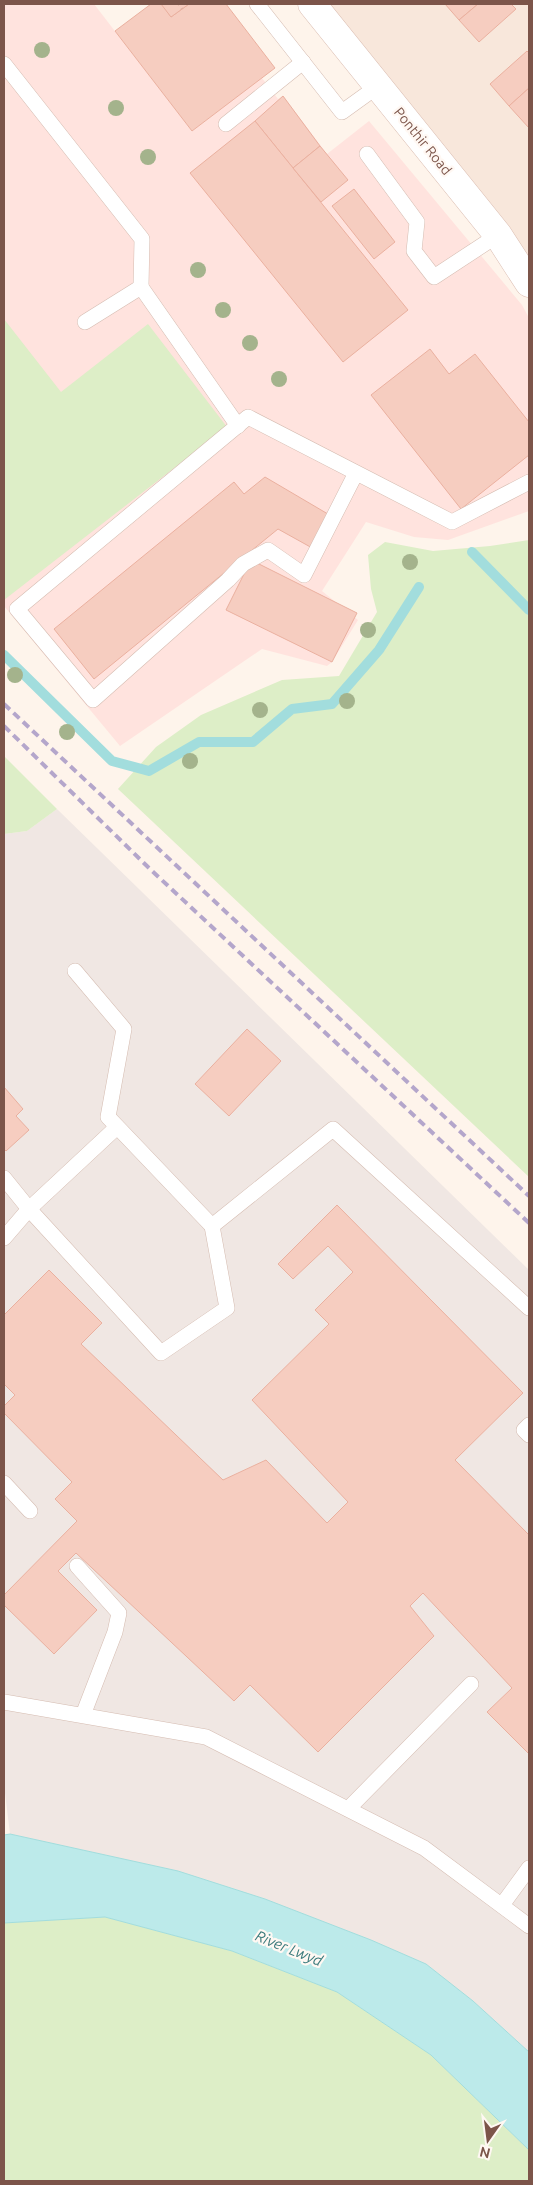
<svg xmlns="http://www.w3.org/2000/svg" width="533" height="2185" viewBox="0 0 533 2185" font-family="Ubuntu,sans-serif">
	<style>
		.residential { fill: #f8e7db }
		.commercial { fill: #ffe3de }
		.industrial { fill: #f0e7e3 }
		.green { fill: #ddeec7 }
		.water { fill: #bceaea; stroke: #a2dddd }
		.lines { fill: none; stroke-linecap: round; stroke-linejoin: round }
		.stream { stroke: #a2dddd; stroke-width: 10 }
		.building { fill: #f6cdc0; stroke: #eab09f }
		.service-casing { stroke: #d5bcb1; stroke-width: 16 }
		.secondary-casing { stroke: #dabcb0; stroke-width: 29 }
		.path { stroke: #dcb0a2; stroke-width: 3; stroke-dasharray: 1 4; stroke-linecap: butt }
		.service { stroke: #fff; stroke-width: 15 }
		.secondary { stroke: #fff; stroke-width: 28 }
		.rail { stroke: #b4a6cb; stroke-width: 4; stroke-dasharray: 8 5; stroke-linecap: butt }
		.tree { fill: #a4b38c }
		.labels { text-anchor: middle; dominant-baseline: central; stroke-width: 4.5; stroke-linejoin: round; paint-order: stroke }
		.street-label { font-size: 14px; fill: #7c554a; stroke: #fff8f3 }
		.water-label { font-size: 15px; font-style: italic; fill: #39797b; stroke: #fff8f3 }
	</style>
	<rect width="100%" height="100%" fill="#fef4eb"/>
	<path class="residential" d="M312 4H529V283Z"/>
	<path class="commercial" d="M4 4H94L192 131 262 78 278 99 283 96 327 154 369 121 522 305 529 318V511L448 540 414 537 366 522 322 591 358 620 332 662 327 666 262 649 120 746 4 606Z"/>
	<path class="industrial" d="M57 809 529 1270V2052L473 2001 426 1964 371 1940 265 1899 178 1871 10 1834 4 1785V834L27 831Z"/>
	<g class="green">
		<path d="M4 319 61 392 148 324 227 427 4 600Z"/>
		<path d="M529 540V1177L118 789 156 747 201 715 282 680 339 676 377 612 371 589 368 555 385 542 433 551 490 546Z"/>
		<path d="M4 756 57 809 27 831 4 834Z"/>
		<path d="M105 1917 232 1951 337 1992 431 2055 529 2150V2181H4V1923Z"/>
	</g>
	<path class="water" d="M10 1834 178 1871 265 1899 371 1940 426 1964 473 2001 529 2052V2150L431 2055 337 1992 232 1951 105 1917 4 1923V1835Z"/>
	<g class="lines">
		<g class="stream">
			<path d="M472 552 529 610"/>
			<path d="M4 655 112 761 149 771 199 742H253L292 709 332 704 379 650 419 587"/>
		</g>
	</g>
	<g class="building">
		<path d="M151 4H162L171 17 189 4H226L275 68 192 131 115 31Z"/>
		<path d="M161 4H189L171 17Z"/>
		<path d="M445 4H478L459 20Z"/>
		<path d="M478 4H511L516 9 479 42 459 20Z"/>
		<path d="M527 51 529 53V88L509 106 490 84Z"/>
		<path d="M529 88V128L509 106Z"/>
		<path d="M283 96 320 146 293 168 255 121Z"/>
		<path d="M255 121 408 310 343 362 190 173Z"/>
		<path d="M320 146 348 180 321 202 293 168Z"/>
		<path d="M354 189 395 242 374 259 332 206Z"/>
		<path d="M430 349 449 374 475 354 529 422V455L461 509 371 395Z"/>
		<path d="M265 477 333 517 314 549 278 529 94 679 54 629 234 482 244 494Z"/>
		<path d="M251 560 357 613 332 662 226 610Z"/>
		<path d="M247 1029 281 1061 229 1116 195 1084Z"/>
		<path d="M4 1087 23 1109 16 1116 29 1130 6 1151 4 1149Z"/>
		<path d="M337 1205 523 1393 455 1460 529 1535V1754L487 1712 512 1688 423 1593 410 1606 434 1636 318 1752 250 1685 234 1701 76 1553 58 1571 97 1610 54 1654 4 1605V1595L77 1521 55 1499 72 1482 4 1413V1406L15 1395 4 1384V1315L49 1270 102 1323 81 1344 223 1480 266 1460 327 1523 348 1502 252 1400 329 1324 315 1310 353 1272 328 1246 293 1279 278 1264Z"/>
	</g>
	<g class="lines">
		<defs>
			<g id="service">
				<path d="M257 4 342 112 378 86"/>
				<path d="M4 64 142 239 141 287"/>
				<path d="M226 124 303 62"/>
				<path d="M367 154 417 222 414 251 434 277 498 235"/>
				<path d="M85 322 141 287 238 426"/>
				<path d="M356 473 304 575 268 550 243 564 228 580 93 700 17 609 248 417 452 522 529 482"/>
				<path d="M75 971 124 1029 108 1117 212 1226"/>
				<path d="M4 1178 29 1209 117 1127"/>
				<path d="M4 1238 29 1209 161 1353 227 1308 212 1226 333 1129 529 1308"/>
				<path d="M529 1425 524 1430 529 1435"/>
				<path d="M4 1483 30 1511"/>
				<path d="M77 1566 119 1613 115 1632 83 1715"/>
				<path d="M4 1702 206 1737 424 1848 529 1926"/>
				<path d="M348 1809 471 1684"/>
				<path d="M502 1905 529 1868"/>
			</g>
			<path id="secondary" d="M312 4 498 235 529 283"/>
		</defs>
		<use href="#service" class="service-casing"/>
		<use href="#secondary" class="secondary-casing"/>
		<path class="path" d="M179 4 182 9"/>
		<use href="#service" class="service"/>
		<use href="#secondary" class="secondary"/>
		<g class="rail">
			<path d="M4 704 529 1196"/>
			<path d="M4 726 150 869 529 1223"/>
		</g>
	</g>
	<g class="tree">
		<circle cx="42" cy="50" r="8"/>
		<circle cx="116" cy="108" r="8"/>
		<circle cx="148" cy="157" r="8"/>
		<circle cx="198" cy="270" r="8"/>
		<circle cx="223" cy="310" r="8"/>
		<circle cx="250" cy="343" r="8"/>
		<circle cx="279" cy="379" r="8"/>
		<circle cx="410" cy="562" r="8"/>
		<circle cx="368" cy="630" r="8"/>
		<circle cx="15" cy="675" r="8"/>
		<circle cx="347" cy="701" r="8"/>
		<circle cx="260" cy="710" r="8"/>
		<circle cx="67" cy="732" r="8"/>
		<circle cx="190" cy="761" r="8"/>
	</g>
	<g class="labels">
		<g class="street-label">
			<text transform="translate(423 141) rotate(51)">Ponthir Road</text>
		</g>
		<g class="water-label">
			<text transform="translate(289 1948) rotate(22)">River Lwyd</text>
		</g>
	</g>
	<rect width="533" height="2185" fill="none" stroke="#7c554a" stroke-width="10"/>
	<g transform="translate(488 2140) rotate(194)" stroke="#fff8f3" stroke-width="4" paint-order="stroke">
	<path d="M0-4L9 19L0 12L-9 19Z" fill="#7c554a"/>
	<text y="-8" font-size="14" font-weight="bold" text-anchor="middle" fill="#7c554a">N</text>
	</g>
</svg>
